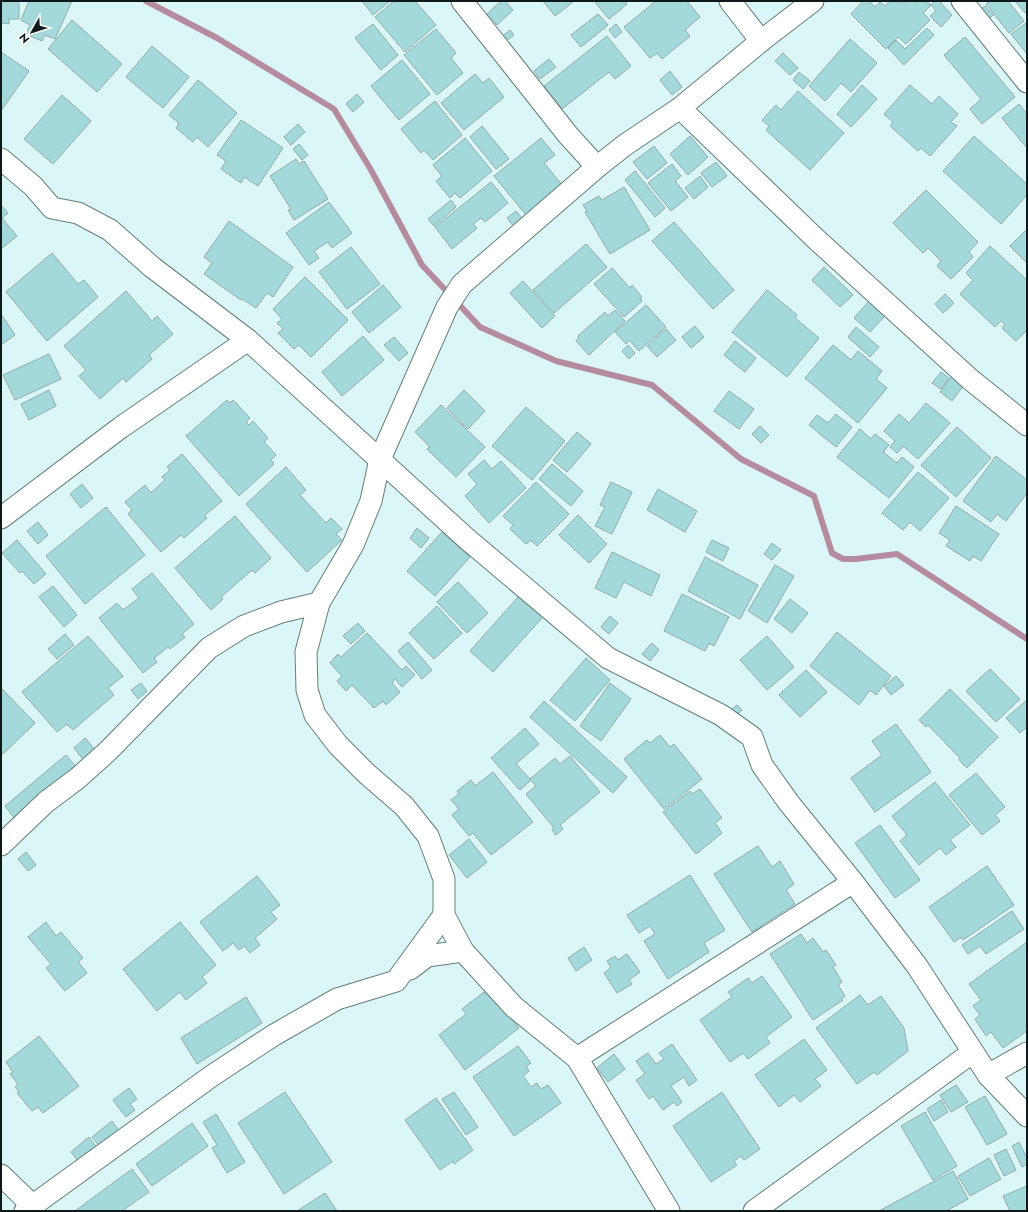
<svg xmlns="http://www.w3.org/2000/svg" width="1028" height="1212" viewBox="0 0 1028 1212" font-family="Jost,sans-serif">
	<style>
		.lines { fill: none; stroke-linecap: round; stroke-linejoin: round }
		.stream { stroke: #b58b9e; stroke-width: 6 }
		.building { fill: #a3d9da; stroke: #92acad }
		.minor-casing { stroke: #657e7e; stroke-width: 23 }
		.minor { stroke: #fff; stroke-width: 21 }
	</style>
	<rect width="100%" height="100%" fill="#daf6f6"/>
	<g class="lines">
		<path class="stream" d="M146 1 217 38 334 109 371 170 422 265 480 327 556 361 652 385 741 459 814 496 832 553 843 559H856L897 554 1027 639"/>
	</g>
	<g class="building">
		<path d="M1 1H19V19H9V24L1 23Z"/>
		<path d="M29 1H72L55 39 45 35 42 41 25 34 30 25 21 20Z"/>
		<path d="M362 1H390L373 15Z"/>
		<path d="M394 1H415L436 25 405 52 375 17Z"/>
		<path d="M501 1H505L513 10 497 25 487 14Z"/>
		<path d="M543 1H574L555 16Z"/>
		<path d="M594 1H625L627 4 609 19Z"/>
		<path d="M656 1H687L700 17 685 30 690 36 662 59 657 53 650 58 624 27Z"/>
		<path d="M863 1H869L875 7 880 2 885 6 890 1 901 2 914 1 915 2 917 1H926L931 5 923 13 930 20 906 44 898 37 886 49 851 14Z"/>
		<path d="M935 1H939L952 15 941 27 930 16 936 11 931 5Z"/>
		<path d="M990 1H1008L1024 21 1009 33 986 4Z"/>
		<path d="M1015 1H1027V11L1025 13Z"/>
		<path d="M985 6 993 15 988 20 980 10Z"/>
		<path d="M598 14 608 25 581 47 571 35Z"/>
		<path d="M72 20 122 64 97 92 48 49Z"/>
		<path d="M1026 23 1027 25V54L1011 34Z"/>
		<path d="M373 24 398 55 381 70 355 38Z"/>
		<path d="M616 24 622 32 615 38 609 30Z"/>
		<path d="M927 28 934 35 904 65 888 48 896 40 905 49Z"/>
		<path d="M436 29 456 53 451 58 463 73 437 95 404 55Z"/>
		<path d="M510 30 514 35 505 42 501 37Z"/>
		<path d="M607 36 631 66 615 79 609 72 562 109 544 86Z"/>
		<path d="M965 37 1015 97 982 124 970 109 981 99 944 55Z"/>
		<path d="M850 39 877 63 851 92 841 83 825 101 809 86Z"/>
		<path d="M152 46 189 77 163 108 126 77Z"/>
		<path d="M1 52 29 71 1 111Z"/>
		<path d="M783 53 798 68 790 75 775 61Z"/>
		<path d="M549 59 556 67 540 79 534 71Z"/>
		<path d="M402 60 430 94 399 120 371 86Z"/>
		<path d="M670 71 682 87 672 95 660 80Z"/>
		<path d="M799 72 810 81 803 89 793 80Z"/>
		<path d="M475 74 483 83 489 78 504 97 464 130 441 103Z"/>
		<path d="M198 80 237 113 208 147 197 137 193 142 176 128 179 123 169 115Z"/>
		<path d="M862 85 877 99 851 127 837 114Z"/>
		<path d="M910 85 932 104 939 96 958 114 951 122 957 126 930 156 921 148 918 151 890 126 893 122 884 114Z"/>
		<path d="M798 91 844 133 810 170 766 130 769 126 762 120 776 105 781 110Z"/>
		<path d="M357 94 364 102 353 112 346 104Z"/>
		<path d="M62 95 91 121 53 164 24 139Z"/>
		<path d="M435 101 462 135 433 160 424 150 421 153 401 129Z"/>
		<path d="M1019 104 1027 114V148L1002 118Z"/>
		<path d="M241 120 283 148 258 186 244 177 241 183 221 169 226 161 217 155Z"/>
		<path d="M298 124 305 132 291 145 284 137Z"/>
		<path d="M482 126 509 159 496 169 470 137Z"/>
		<path d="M690 136 708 157 688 175 670 154Z"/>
		<path d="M974 136 1027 184V195L1001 224 943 171Z"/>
		<path d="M465 138 492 171 460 198 455 193 450 198 436 181 442 176 433 165Z"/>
		<path d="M541 138 555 155 544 163 563 186 526 215 494 176Z"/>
		<path d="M299 144 308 155 302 160 293 149Z"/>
		<path d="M654 146 667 163 647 179 633 162Z"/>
		<path d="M296 159 299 164 304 161 328 199 294 220 288 210 291 209 270 176Z"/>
		<path d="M716 162 727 176 712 187 701 173Z"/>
		<path d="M672 164 681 176 675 181 688 197 671 211 648 183Z"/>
		<path d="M635 171 665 208 655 217 625 180Z"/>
		<path d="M700 176 708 187 694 199 685 188Z"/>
		<path d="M491 182 508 203 485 222 481 218 473 224 477 228 452 249 435 227Z"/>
		<path d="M624 187 650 230 610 254 585 212 587 211 583 205 599 196 602 200Z"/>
		<path d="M926 190 978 242 969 252 973 257 951 279 937 266 941 261 928 248 923 253 893 223Z"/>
		<path d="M451 200 456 207 434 226 428 219Z"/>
		<path d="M329 202 352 233 332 248 328 242 314 251 319 258 309 265 286 233Z"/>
		<path d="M1 205 8 213 2 218 17 236 1 249Z"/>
		<path d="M516 211 528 225 518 232 507 218Z"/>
		<path d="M229 221 293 267 273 297 267 293 256 308 242 299 241 300 204 274 212 263 204 257Z"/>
		<path d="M674 222 734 290 713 309 652 241Z"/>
		<path d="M1027 229V263L1010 246Z"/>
		<path d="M586 244 607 267 554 313 533 290Z"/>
		<path d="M990 246 1027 280V330L1016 341 1002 328 1005 324 1001 321 995 327 960 294 973 280 966 273Z"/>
		<path d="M351 247 380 284 347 309 319 272Z"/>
		<path d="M52 253 78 284 84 280 98 297 47 341 6 292Z"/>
		<path d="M824 267 853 295 840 307 812 280Z"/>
		<path d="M612 268 630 288 632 285 642 297 640 299 642 301 624 317 594 284Z"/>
		<path d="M305 277 348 320 311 357 299 345 294 349 278 333 283 329 277 323 282 319 273 309Z"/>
		<path d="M523 281 555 316 542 328 510 293Z"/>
		<path d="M383 285 401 307 369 333 352 312Z"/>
		<path d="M767 290 797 315 795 318 819 338 787 377 732 332Z"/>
		<path d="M126 291 152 321 157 316 173 334 149 355 152 359 126 382 123 378 100 399 79 376 86 370 64 346Z"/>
		<path d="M945 294 954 303 943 313 935 304Z"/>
		<path d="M869 301 885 316 870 332 854 318Z"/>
		<path d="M646 305 666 327 639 351 629 340 626 344 615 332Z"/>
		<path d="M615 310 625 321 589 355 576 341 579 337 578 336 605 312 608 316Z"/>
		<path d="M1 314 15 335 1 345Z"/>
		<path d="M695 326 704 337 691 348 682 337Z"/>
		<path d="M856 327 879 347 870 357 848 337Z"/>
		<path d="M666 329 676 340 657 357 647 346Z"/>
		<path d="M363 336 384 360 342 396 322 372Z"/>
		<path d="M394 337 408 353 399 361 384 345Z"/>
		<path d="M735 341 756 358 745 372 724 355Z"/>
		<path d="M628 345 635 353 629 359 622 351Z"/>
		<path d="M833 345 851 360 858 351 882 371 876 379 887 388 858 423 805 378Z"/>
		<path d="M49 354 61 379 15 400 3 375Z"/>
		<path d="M941 372 949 378 941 389 932 383Z"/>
		<path d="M952 376 964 385 952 401 940 392Z"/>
		<path d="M49 390 56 406 29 420 21 404Z"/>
		<path d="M464 390 485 411 468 429 447 408Z"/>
		<path d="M729 391 754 409 739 429 714 411Z"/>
		<path d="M227 400 230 403 233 400 250 418 246 422 249 425 253 421 268 438 264 442 276 455 271 460 274 464 239 496 186 436Z"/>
		<path d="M926 403 950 423 918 459 903 446 897 453 890 447 895 441 884 431 899 414 909 423Z"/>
		<path d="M441 405 485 447 456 477 427 449 430 447 415 432Z"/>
		<path d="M526 407 565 441 532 480 492 446Z"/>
		<path d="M836 414 852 427 836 447 809 425 817 415 828 423Z"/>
		<path d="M760 426 769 435 761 443 752 434Z"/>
		<path d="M957 427 991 458 956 497 921 465Z"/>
		<path d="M860 429 871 439 875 434 889 445 883 452 897 463 902 457 914 467 889 498 837 457Z"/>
		<path d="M577 432 591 444 567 472 553 460Z"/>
		<path d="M182 454 222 501 204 516 207 518 184 538 181 535 161 552 128 514 132 510 125 502 145 485 151 493 165 480 162 477 170 470 167 467Z"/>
		<path d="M996 456 1027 480V493L1006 521 997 514 991 522 963 501Z"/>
		<path d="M484 460 492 469 501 461 526 488 489 523 465 496 477 484 468 474Z"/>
		<path d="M552 464 583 491 571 506 539 479Z"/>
		<path d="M286 467 306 490 300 495 326 523 331 518 342 529 336 534 342 540 307 572 246 504Z"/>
		<path d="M918 472 949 498 920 531 910 522 903 530 882 513Z"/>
		<path d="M536 482 569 514 537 546 531 540 526 544 510 529 513 525 503 516Z"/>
		<path d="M611 482 632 492 612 534 595 526 605 507 600 505Z"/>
		<path d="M82 484 93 498 81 508 70 494Z"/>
		<path d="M658 489 697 511 685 532 647 510Z"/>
		<path d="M956 506 999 534 981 561 973 556 970 561 946 546 950 540 939 533Z"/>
		<path d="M106 507 145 555 85 604 46 556Z"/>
		<path d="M578 515 607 544 589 563 559 535Z"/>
		<path d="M235 516 271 558 255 573 252 570 221 597 223 599 211 610 175 568Z"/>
		<path d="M38 522 48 535 38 544 27 531Z"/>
		<path d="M417 528 429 538 421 548 410 538Z"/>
		<path d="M442 532 470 557 435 596 407 571Z"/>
		<path d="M17 540 46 574 34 584 22 571 20 573 2 553Z"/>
		<path d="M712 540 729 548 723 561 706 552Z"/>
		<path d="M772 543 781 550 772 560 764 554Z"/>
		<path d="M612 552 660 575 651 596 624 582 616 598 595 588Z"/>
		<path d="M705 557 758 585 740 619 688 591Z"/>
		<path d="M775 565 794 576 767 623 748 611Z"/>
		<path d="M152 573 194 624 182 634 185 637 170 649 168 647 154 658 157 662 143 673 99 618 117 603 123 610 139 598 132 589Z"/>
		<path d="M458 582 488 613 467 633 437 602Z"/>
		<path d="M53 586 77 615 64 627 39 597Z"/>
		<path d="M682 594 729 617 714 646 709 643 705 651 664 631Z"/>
		<path d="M519 596 543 617 493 672 470 651Z"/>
		<path d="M790 599 808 613 792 633 774 619Z"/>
		<path d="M437 606 462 633 434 659 409 633Z"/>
		<path d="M610 616 618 623 609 634 601 627Z"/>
		<path d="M358 623 365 631 351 644 343 636Z"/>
		<path d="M837 632 891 676 876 695 870 690 859 705 810 666Z"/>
		<path d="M367 633 402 670 406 666 415 675 402 687 395 679 392 683 400 692 386 705 383 701 374 708 352 685 346 691 337 681 342 676 330 663 338 654 341 657Z"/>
		<path d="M65 634 74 645 57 659 48 649Z"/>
		<path d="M88 636 123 676 108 688 114 695 73 730 67 724 57 732 22 692Z"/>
		<path d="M767 636 794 667 767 690 740 660Z"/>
		<path d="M408 642 432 670 422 679 398 651Z"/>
		<path d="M652 643 659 650 650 661 642 654Z"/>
		<path d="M586 658 610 680 575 721 550 700Z"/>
		<path d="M990 669 1020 699 996 722 966 691Z"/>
		<path d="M806 670 827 692 800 717 779 695Z"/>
		<path d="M896 676 904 685 891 695 884 686Z"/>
		<path d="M141 683 147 691 138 699 131 690Z"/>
		<path d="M610 683 631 699 601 741 580 726Z"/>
		<path d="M1 688 35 723 3 754 1 751Z"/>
		<path d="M950 689 998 737 967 768 959 760 960 758 928 725 926 727 919 720Z"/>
		<path d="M1027 700V727L1020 733 1006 718Z"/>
		<path d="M544 701 627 777 613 793 530 717Z"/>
		<path d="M737 705 742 710 731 720 726 714Z"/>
		<path d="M896 724 931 772 875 812 851 778 882 755 872 741Z"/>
		<path d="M525 728 539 744 516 764 531 780 520 790 491 758Z"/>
		<path d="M660 735 670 747 674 744 702 779 664 809 624 759 647 740 650 743Z"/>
		<path d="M85 738 97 752 85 762 74 748Z"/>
		<path d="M66 755 77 768 15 819 5 806Z"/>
		<path d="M570 756 600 792 560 825 563 829 556 835 552 830 554 828 526 794 536 786 530 779 555 758 560 764Z"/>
		<path d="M493 772 533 822 491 855 473 833 469 836 452 815 459 809 451 800 459 794 457 791 471 780 475 786Z"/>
		<path d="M976 773 1005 807 995 815 1000 821 982 835 949 795Z"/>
		<path d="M935 782 970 825 950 840 956 847 946 855 940 848 919 865 900 841 907 835 892 816Z"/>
		<path d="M700 789 722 818 715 823 722 833 696 854 663 812 690 791 692 794Z"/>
		<path d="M880 825 920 880 895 898 855 843Z"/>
		<path d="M469 839 487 862 467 878 449 855Z"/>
		<path d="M758 846 772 867 780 861 794 884 786 890 795 904 752 932 714 874Z"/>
		<path d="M26 852 36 865 28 871 18 859Z"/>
		<path d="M987 866 1014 905 963 940 961 937 954 942 929 907Z"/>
		<path d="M690 875 725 930 704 943 709 952 668 979 644 941 655 934 650 926 639 933 627 915Z"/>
		<path d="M257 876 280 905 271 912 277 919 255 938 260 945 250 953 244 946 239 950 233 943 223 951 200 922Z"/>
		<path d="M1012 911 1024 929 986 954 980 946 968 954 962 945Z"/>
		<path d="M46 922 56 936 61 932 83 958 78 962 87 973 65 991 46 968 51 964 28 937Z"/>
		<path d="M180 922 216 965 202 977 207 983 186 1000 180 992 157 1011 123 969Z"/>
		<path d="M801 934 807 943 813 938 823 952 826 950 836 965 833 967 842 982 838 985 845 996 841 999 843 1000 813 1020 770 954Z"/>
		<path d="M1027 942V1031L1003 1048 991 1032 986 1036 975 1019 980 1015 973 1006 981 1000 969 984Z"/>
		<path d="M584 947 592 960 576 971 568 958Z"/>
		<path d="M627 954 640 972 629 980 632 984 617 993 604 973 611 968 607 961 615 956 618 960Z"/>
		<path d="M762 976 792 1017 766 1037 770 1043 748 1059 743 1053 730 1062 700 1020 732 997 728 992 748 978 752 983Z"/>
		<path d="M484 992 486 995 490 992 519 1028 465 1070 439 1035 466 1014 462 1009Z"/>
		<path d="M860 995 868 1005 881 996 904 1028 908 1051 877 1075 874 1072 857 1084 816 1028Z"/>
		<path d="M246 997 262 1023 197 1064 181 1038Z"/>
		<path d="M39 1036 79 1086 43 1113 38 1107 32 1111 17 1093 19 1092 15 1087 18 1084 10 1074 13 1072 6 1062Z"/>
		<path d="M804 1039 827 1070 815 1079 821 1086 800 1102 794 1095 779 1107 755 1075Z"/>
		<path d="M672 1044 697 1080 689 1086 684 1077 671 1086 682 1102 677 1106 674 1102 663 1110 653 1096 649 1099 636 1080 645 1074 636 1061 648 1053 656 1064 664 1059 659 1053Z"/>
		<path d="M518 1046 531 1063 526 1066 529 1071 523 1076 531 1087 537 1083 541 1089 548 1085 561 1103 514 1136 473 1077Z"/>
		<path d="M614 1054 625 1069 608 1082 597 1068Z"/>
		<path d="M956 1085 968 1102 951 1112 940 1095Z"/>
		<path d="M129 1088 137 1099 130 1104 135 1110 126 1117 113 1100Z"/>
		<path d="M285 1092 332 1162 284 1194 238 1123Z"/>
		<path d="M454 1092 478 1127 466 1135 442 1099Z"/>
		<path d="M722 1092 760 1149 744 1160 741 1156 734 1161 737 1165 711 1182 673 1126Z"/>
		<path d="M985 1096 1007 1134 987 1145 965 1107Z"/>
		<path d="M436 1098 473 1150 454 1164 453 1161 440 1170 405 1120Z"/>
		<path d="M941 1100 948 1112 934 1121 927 1109Z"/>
		<path d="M925 1112 957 1166 933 1180 901 1126Z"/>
		<path d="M216 1114 245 1162 227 1173 212 1148 217 1145 203 1122Z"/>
		<path d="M112 1121 122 1135 103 1151 92 1137Z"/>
		<path d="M192 1123 208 1146 152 1186 136 1164Z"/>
		<path d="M89 1137 100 1152 82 1166 71 1152Z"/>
		<path d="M1019 1142 1027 1158V1164L1022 1167 1012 1146Z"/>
		<path d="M1006 1149 1016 1170 1004 1176 994 1155Z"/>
		<path d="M989 1158 1001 1179 970 1196 958 1176Z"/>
		<path d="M132 1169 149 1192 122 1211H75Z"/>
		<path d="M953 1171 968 1199 946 1211H879Z"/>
		<path d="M1027 1186V1211H1010L1003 1196Z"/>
		<path d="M325 1193 337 1211H297Z"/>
	</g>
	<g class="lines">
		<defs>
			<g id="minor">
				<path d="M462 1 568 135 597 167 625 145 680 108 761 41 813 1"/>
				<path d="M730 1 761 41"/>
				<path d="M962 1 1027 82"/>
				<path d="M680 108 817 240 971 380 1027 425"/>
				<path d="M1 159 33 186 52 208 78 213 110 230 152 267 248 340 467 539 608 658 721 715 752 737 762 765 789 803 853 882 917 966 988 1075 1027 1116"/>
				<path d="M597 167 462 284 447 307 380 459 371 501 353 545 319 603 306 652 307 690 315 715 338 745 367 774 404 806 428 836 444 879V915L463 951 514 1007 577 1058 669 1211"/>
				<path d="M1 518 120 428 248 340"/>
				<path d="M1 845 46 802 78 778 108 751 209 648 244 626 281 612 319 603"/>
				<path d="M410 969 427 956 463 951"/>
				<path d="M577 1058 853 882"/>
				<path d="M988 1075 1027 1053"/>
				<path d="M1 1175 32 1205"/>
				<path d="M25 1211 213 1075 274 1035 337 999 396 981 444 915"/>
				<path d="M754 1211 973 1052"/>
			</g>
		</defs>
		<use href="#minor" class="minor-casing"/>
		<use href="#minor" class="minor"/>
	</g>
	<rect width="1028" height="1212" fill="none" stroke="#0f1919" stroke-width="4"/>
	<g transform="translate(32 32) rotate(231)" stroke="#ffffff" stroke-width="3" paint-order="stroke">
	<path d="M0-3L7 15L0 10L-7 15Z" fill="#0f1919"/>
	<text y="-6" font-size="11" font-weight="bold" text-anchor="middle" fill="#0f1919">N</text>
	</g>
</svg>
